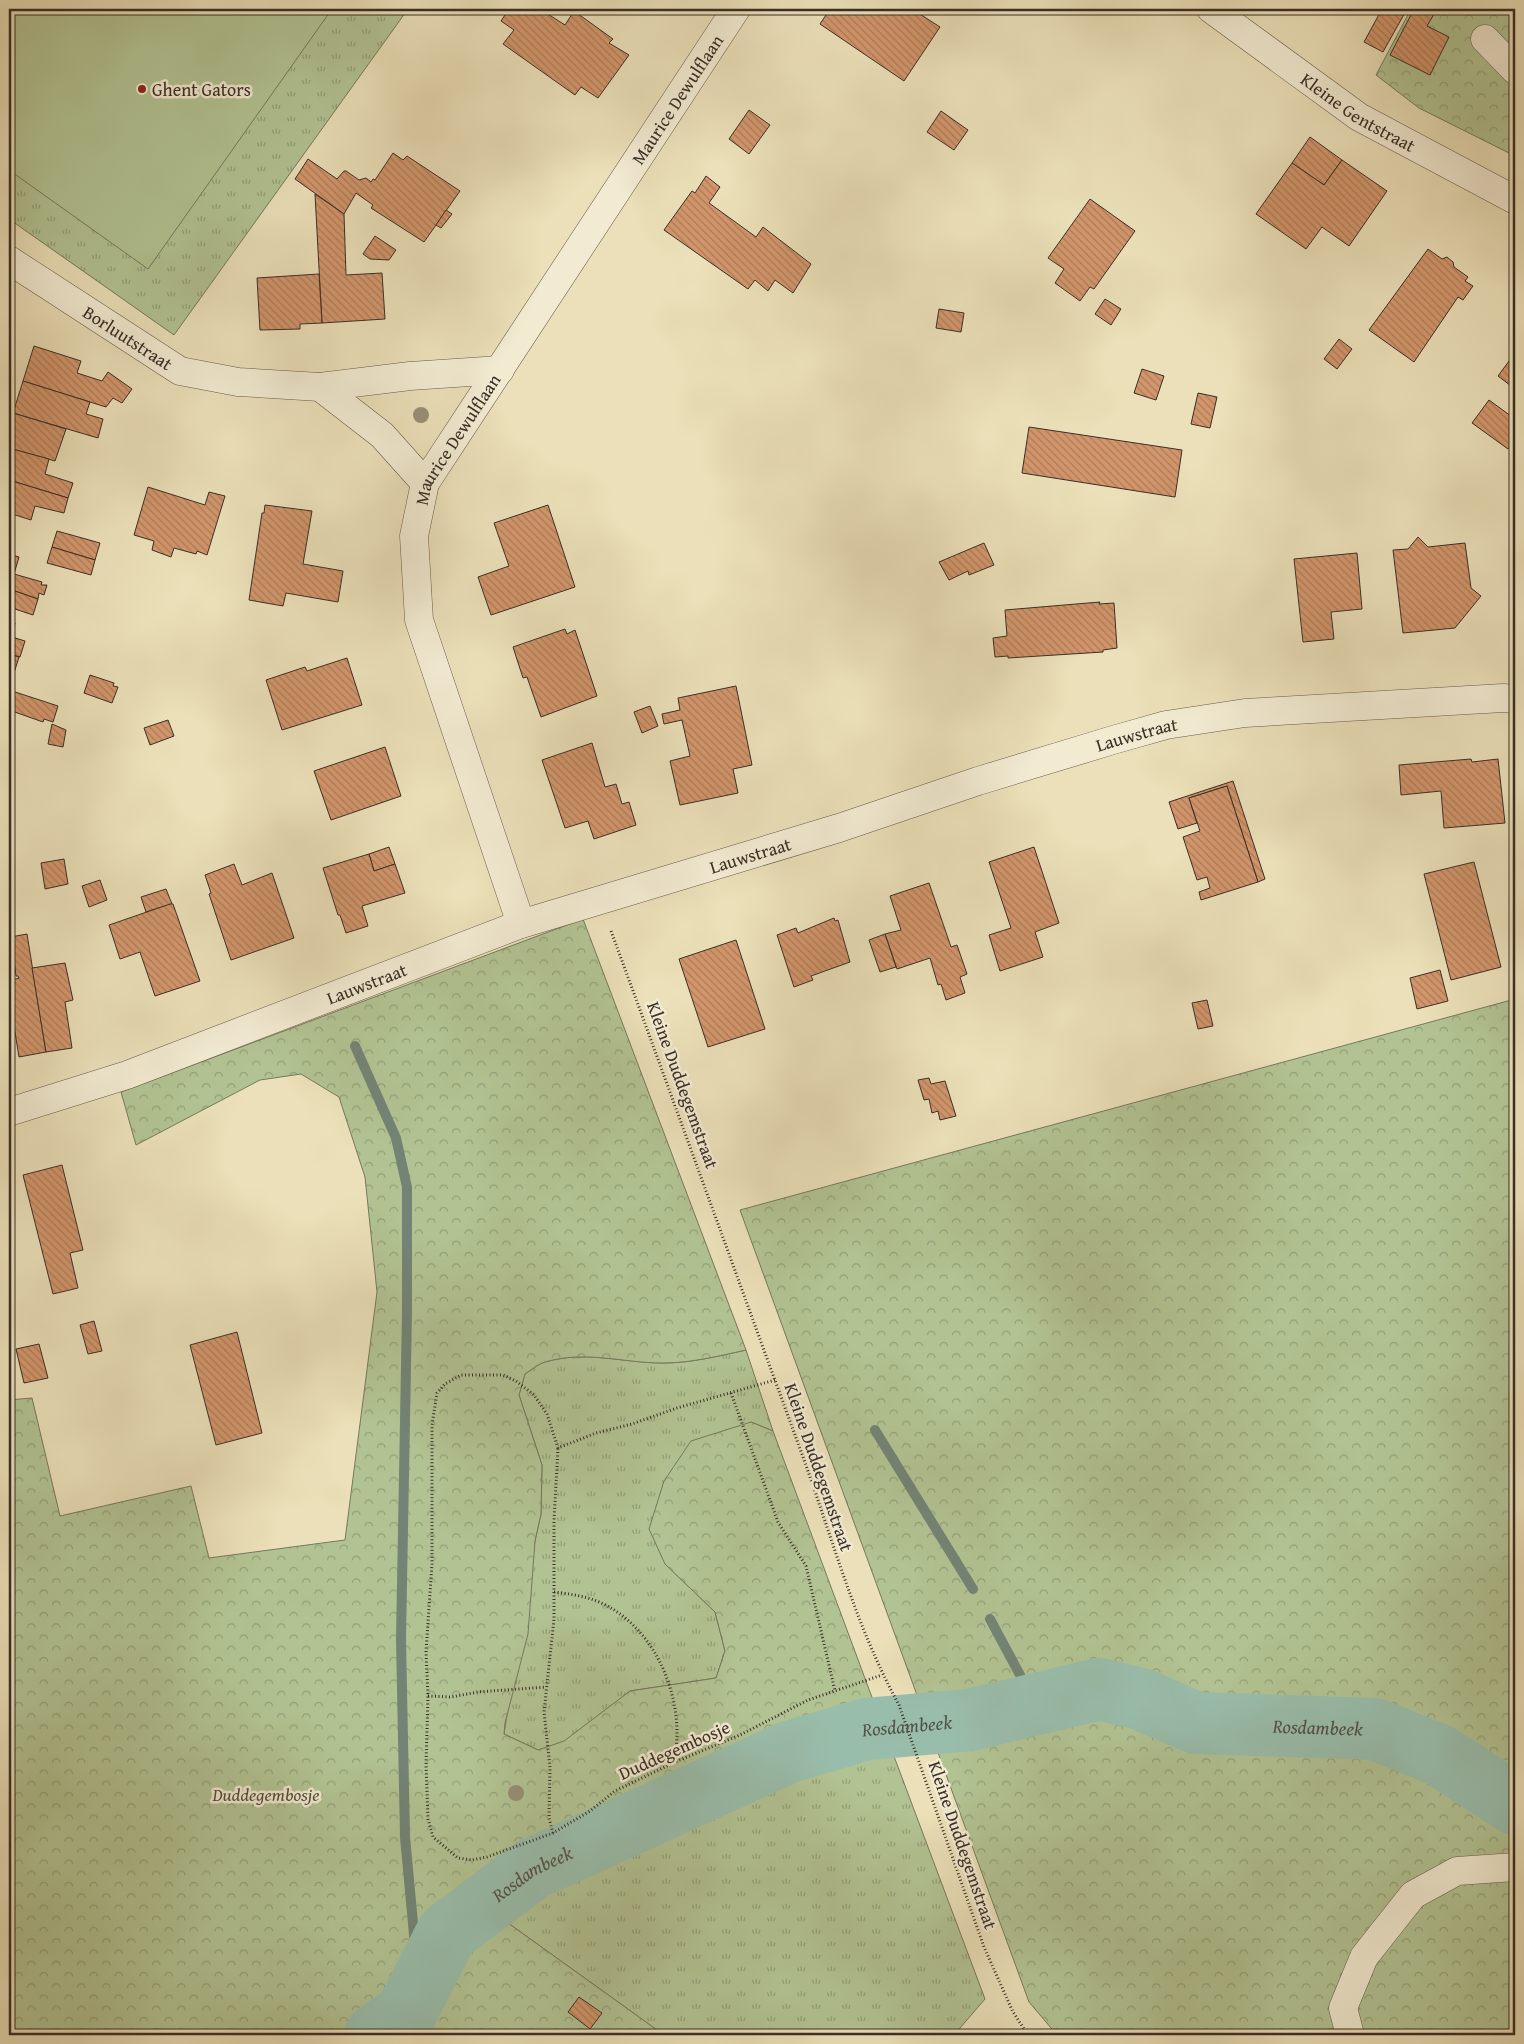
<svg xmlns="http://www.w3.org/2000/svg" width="1524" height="2044" viewBox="0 0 1524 2044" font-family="'Gentium Book Plus',serif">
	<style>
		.grass { fill: url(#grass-tufts); stroke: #76785d }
		.forest { fill: url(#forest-crowns); stroke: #76785d }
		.pitch { fill: #b2c393; stroke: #76785d }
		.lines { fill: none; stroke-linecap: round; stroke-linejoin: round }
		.stream { stroke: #738476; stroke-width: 10 }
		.river { stroke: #99bdab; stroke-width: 62 }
		.building { fill: url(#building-back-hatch); stroke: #3a2e27 }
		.minor-casing { stroke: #665a4c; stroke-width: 29 }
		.path { stroke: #3a2e27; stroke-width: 3; stroke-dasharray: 1 2.5; stroke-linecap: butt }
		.minor { stroke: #f2ebd2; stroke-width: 28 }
		.tree { fill: #978f75 }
		.poi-dot { fill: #8f2418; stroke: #f2ebd2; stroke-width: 2 }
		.labels { text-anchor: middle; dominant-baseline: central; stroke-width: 5; stroke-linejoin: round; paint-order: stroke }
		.poi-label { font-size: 18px; fill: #3a2e27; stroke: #f2ebd2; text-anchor: start }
		.street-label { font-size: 18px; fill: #3a2e27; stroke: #f2ebd2 }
		.park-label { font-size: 18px; font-style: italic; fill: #524c3d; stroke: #f2ebd2 }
		.water-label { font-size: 19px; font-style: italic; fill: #525248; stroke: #f2ebd2 }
	</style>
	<defs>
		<pattern id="grass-tufts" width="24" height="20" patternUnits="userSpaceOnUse" patternTransform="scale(1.25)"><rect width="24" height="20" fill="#b2c393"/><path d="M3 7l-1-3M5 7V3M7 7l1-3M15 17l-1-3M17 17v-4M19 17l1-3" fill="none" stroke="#929f78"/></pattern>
		<pattern id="forest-crowns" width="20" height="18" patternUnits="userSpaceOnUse" patternTransform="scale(1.25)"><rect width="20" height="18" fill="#b2c393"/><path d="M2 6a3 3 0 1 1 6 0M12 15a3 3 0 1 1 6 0" fill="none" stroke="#929f78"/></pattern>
		<pattern id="building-back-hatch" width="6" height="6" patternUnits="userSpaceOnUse" patternTransform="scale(1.25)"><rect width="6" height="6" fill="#d3966c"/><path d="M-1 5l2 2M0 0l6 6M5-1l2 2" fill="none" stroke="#ac7b59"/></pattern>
	</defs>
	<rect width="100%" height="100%" fill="#ebe0b9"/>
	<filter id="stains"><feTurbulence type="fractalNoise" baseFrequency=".004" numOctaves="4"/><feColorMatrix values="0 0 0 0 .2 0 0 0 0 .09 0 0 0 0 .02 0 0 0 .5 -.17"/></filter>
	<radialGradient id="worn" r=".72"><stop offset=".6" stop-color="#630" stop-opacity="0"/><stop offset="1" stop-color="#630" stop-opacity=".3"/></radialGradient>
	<g class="grass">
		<path d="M9 9H408L174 335 9 219Z"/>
		<path d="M746 1350 773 1431 751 1422 665 1564 715 1612 725 1651 716 1678 630 1691 564 1742 538 1750 504 1734 535 1541 541 1514 542 1465 519 1395 525 1374C531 1370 538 1364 545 1362 587 1350 622 1363 663 1363 691 1363 719 1356 746 1350Z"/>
		<path d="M889 1743 985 1999 954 2035H664L501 1918 544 1892 735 1797Z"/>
	</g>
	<g class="forest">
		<path d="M1411 9H1515V156L1419 108 1376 75Z"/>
		<path d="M583 919 746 1350C719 1356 691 1363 663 1363 622 1363 586 1350 545 1362 538 1364 531 1370 525 1374L519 1395 542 1465 541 1514 535 1541 528 1634 505 1723 504 1734 538 1750 564 1741 630 1691 716 1678 725 1651 715 1612 665 1564 649 1529 664 1481 691 1441 751 1422 773 1431 889 1743 735 1797 544 1892 501 1918 664 2035H9V1400L32 1398 60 1516 191 1486 209 1558 345 1540 377 1292 365 1177 339 1097 301 1074 260 1080 136 1145 121 1092Z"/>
		<path d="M1515 999V2035H1057L1029 2002 740 1210Z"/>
	</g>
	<path class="pitch" d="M9 9H332L148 269 9 170Z"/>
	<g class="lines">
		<g class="stream">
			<path d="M355 1046 396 1138 407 1187V1312L401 1639 405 1837 415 1945 427 1972"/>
			<path d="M875 1430 973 1589"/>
			<path d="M990 1619 1035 1703"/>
		</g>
		<path class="river" id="s1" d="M375 2035 406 2013 447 1933 532 1869 789 1752 867 1729 970 1720 1099 1689 1141 1699 1196 1723 1375 1729 1439 1755 1515 1804"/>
	</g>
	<g class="building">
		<path d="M509 9H516L524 14 527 9H540L565 25 574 11 613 39 609 43 629 55 598 98 581 87 575 95 503 44 514 30 501 21Z"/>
		<path d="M617 9H629L625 14Z"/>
		<path d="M651 9H663L659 14Z"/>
		<path d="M830 9H912L940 27 904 81 820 24Z"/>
		<path d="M1382 9H1407L1383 52 1364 42Z"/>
		<path d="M1414 9H1437L1427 26 1449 37 1430 75 1390 55Z"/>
		<path d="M749 110 770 125 749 154 729 139Z"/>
		<path d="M941 111 968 130 954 150 927 132Z"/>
		<path d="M1310 137 1342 160 1324 185 1292 163Z"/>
		<path d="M393 153 403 160 407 156 460 191 424 242 371 208 373 205 356 193 344 214 295 179 308 159 337 179 344 171H346L359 180 366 178 371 182 373 179 375 180Z"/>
		<path d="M1342 160 1387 191 1349 246 1322 227 1306 249 1256 214 1292 163 1324 185Z"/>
		<path d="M706 176 720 187 709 203 756 237 763 227 811 264 793 293 775 280 768 291 755 280 748 289 664 230 692 191 695 193Z"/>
		<path d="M315 194 344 214 346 275 382 273 385 319 322 323Z"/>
		<path d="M1090 199 1135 231 1094 289 1090 287 1080 301 1055 283 1064 269 1048 258Z"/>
		<path d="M446 210 452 214 441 228 436 225Z"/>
		<path d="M375 236 396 250 389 260 370 259 363 254Z"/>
		<path d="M1428 249 1442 259 1447 257 1453 262 1454 267 1468 277 1465 281 1473 286 1463 300 1458 297 1414 362 1369 330Z"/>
		<path d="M319 274 322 323 300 324V329L260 330 257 278Z"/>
		<path d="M1105 299 1121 309 1111 325 1095 314Z"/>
		<path d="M939 309 964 313 961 332 936 328Z"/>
		<path d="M1339 339 1352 349 1337 369 1324 359Z"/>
		<path d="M34 346 81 361 77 373 102 381 108 372 132 389 122 403 113 398 106 407 23 381Z"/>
		<path d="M1515 353V389L1498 376Z"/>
		<path d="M1142 369 1164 376 1156 400 1134 393Z"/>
		<path d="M23 381 90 402 86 414 103 419 98 438 13 413Z"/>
		<path d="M1198 393 1217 397 1210 428 1191 424Z"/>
		<path d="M1489 400 1515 419V438L1508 449 1472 423Z"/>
		<path d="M13 413 66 429 55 461 9 448V428Z"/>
		<path d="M1029 427 1182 450 1175 497 1022 473Z"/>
		<path d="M9 448 49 459 45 474 73 483 68 498 9 480Z"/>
		<path d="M9 480 68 498 64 513 35 506 31 520 9 513Z"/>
		<path d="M148 487 205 505 209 492 225 496 207 555 197 551 196 554 174 548 171 557 152 550 154 541 134 535Z"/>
		<path d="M265 505 312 511 303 564 343 571 338 602 286 593 283 606 249 600 262 513H264Z"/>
		<path d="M548 505 575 587 491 615 478 577 509 566 494 523Z"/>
		<path d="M57 531 100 543 95 560 52 547Z"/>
		<path d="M1418 537 1428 547 1465 543 1471 588 1481 596 1455 628 1403 633 1393 550 1408 549Z"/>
		<path d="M984 543 994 565 969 575 968 571 949 580 939 562Z"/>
		<path d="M52 547 95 560 91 575 47 563Z"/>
		<path d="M1357 553 1362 609 1331 612 1334 639 1303 642 1294 559Z"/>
		<path d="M9 554 19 557 14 574 42 582 41 585H47L44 595 39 593 38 599 9 589Z"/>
		<path d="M9 589 38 599 33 615 9 607Z"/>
		<path d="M1100 602 1099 604 1114 603 1117 648 1103 650V652L1008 658V656L995 657 993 638 1007 636 1005 610Z"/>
		<path d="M9 621 15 623 12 637 25 641 20 657 9 654Z"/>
		<path d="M565 629 567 634 575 630 597 696 541 717 527 677 523 678 513 647Z"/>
		<path d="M9 654 19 657 9 689Z"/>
		<path d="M347 658 362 705 282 730 266 680 305 667 307 671Z"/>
		<path d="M90 675 114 683 113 686 118 687 112 703 84 693Z"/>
		<path d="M736 686 752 765 733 769 738 793 680 805 670 761 690 756 682 720 664 724 662 714 680 710 678 698Z"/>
		<path d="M9 690 58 706 53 722 44 719 43 722 9 710Z"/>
		<path d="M650 706 658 726 642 733 634 712Z"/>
		<path d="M168 720 174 736 150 745 144 728Z"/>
		<path d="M52 724 66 730 63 747 48 744Z"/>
		<path d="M592 743 605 787 616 784 622 804 629 802 636 825 594 839 588 821 565 828 542 760Z"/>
		<path d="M385 747 401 796 331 820 314 771Z"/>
		<path d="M1471 759 1472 762 1498 759 1505 823 1444 828 1441 791 1401 795 1399 765Z"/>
		<path d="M1233 781 1265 879 1258 882 1227 786 1189 798 1197 823 1178 829 1169 802Z"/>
		<path d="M1227 786 1258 882 1201 900 1199 892 1210 888 1207 877 1197 880 1183 837 1200 831 1189 798Z"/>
		<path d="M389 847 395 864 374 871 369 854Z"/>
		<path d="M1034 847 1059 923 1035 932 1043 957 1000 971 989 935 1011 928 989 862Z"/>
		<path d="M369 854 374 871 395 864 405 893 362 906 368 926 346 933 340 915H338L323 868Z"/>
		<path d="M64 859 68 884 45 889 41 863Z"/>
		<path d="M1474 862 1501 967 1451 980 1424 874Z"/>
		<path d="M234 864 242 885 272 873 294 938 231 960 209 894 211 893 205 875Z"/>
		<path d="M100 880 107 900 89 907 82 886Z"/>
		<path d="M929 883 951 947 957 945 967 974 960 977 965 993 946 1000 941 984 938 985 930 958 897 969 885 934 901 930 890 896Z"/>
		<path d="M166 889 172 904 146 912 141 897Z"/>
		<path d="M170 904H173L200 981 155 996 140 952 120 959 109 925Z"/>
		<path d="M834 918 835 921 838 920 850 962 811 976 813 980 794 987 777 935 796 928 798 933Z"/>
		<path d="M27 934 46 1052 19 1057 9 995V981L19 978 18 976H16L11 937Z"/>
		<path d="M885 934 896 967 880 972 869 940Z"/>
		<path d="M736 940 765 1029 708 1047 679 959Z"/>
		<path d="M65 963 73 1000 65 1002 72 1048 46 1052 32 968Z"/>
		<path d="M1440 970 1448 1001 1417 1009 1410 978Z"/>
		<path d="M1207 1000 1213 1026 1198 1029 1192 1003Z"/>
		<path d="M929 1078 931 1084 945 1081 956 1116 940 1120 938 1111 932 1113 929 1099 924 1100 918 1080Z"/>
		<path d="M62 1165 83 1250 70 1253 78 1288 53 1294 23 1175Z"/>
		<path d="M94 1321 102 1351 88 1354 80 1325Z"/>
		<path d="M237 1332 262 1433 216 1445 190 1345Z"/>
		<path d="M39 1344 48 1378 24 1383 16 1349Z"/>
		<path d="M579 1997 602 2013 590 2029 568 2012Z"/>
	</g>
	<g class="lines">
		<defs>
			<g id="minor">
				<path id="s2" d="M1211 9 1359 117 1515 200"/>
				<path d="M1485 39 1515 70"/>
				<path id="s3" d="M9 260 180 371 238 382 320 387 410 376 500 370"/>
				<path d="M320 387 382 435 425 483"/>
				<path id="s4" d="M521 924 419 620 414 536 425 483 736 9"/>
				<path id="s5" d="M9 1112 127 1075 521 924 839 828 978 781 1113 740 1166 725 1245 713 1503 698 1515 699"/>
				<path d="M1350 2035 1343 2008 1364 1957 1413 1895 1457 1871 1515 1867"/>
			</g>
		</defs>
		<use href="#minor" class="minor-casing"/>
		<g class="path">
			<path d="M611 931C674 1102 736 1274 799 1446 831 1533 854 1623 899 1705L984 1947 1013 2012 1028 2035"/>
			<path d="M775 1380 677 1408 632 1424 596 1433 558 1448 547 1414 534 1395 516 1381 503 1375H461L445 1384 437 1393 432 1425V1564L426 1652 428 1696 426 1764 428 1819 433 1837 458 1858 472 1860 487 1857 553 1833 590 1811 615 1791 675 1762 740 1735 808 1700 882 1675"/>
			<path d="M731 1393 778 1522 806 1566 835 1691"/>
			<path d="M554 1592C570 1594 585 1596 599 1602 648 1623 676 1679 677 1731 677 1741 676 1752 675 1762"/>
			<path d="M428 1696 451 1697 478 1692 546 1687"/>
			<path d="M553 1833 549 1818 550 1767 544 1712 554 1619V1520L558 1448"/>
		</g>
		<use href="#minor" class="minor"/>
	</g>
	<g class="tree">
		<circle cx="421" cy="415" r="8"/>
		<circle cx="516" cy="1793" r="8"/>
	</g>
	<circle class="poi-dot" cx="142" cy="89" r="5"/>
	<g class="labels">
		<g class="poi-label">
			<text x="152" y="89">Ghent Gators</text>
		</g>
		<g class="street-label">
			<text stroke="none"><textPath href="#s4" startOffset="918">Maurice Dewulflaan</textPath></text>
			<text stroke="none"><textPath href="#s2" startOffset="180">Kleine Gentstraat</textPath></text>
			<text stroke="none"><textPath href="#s3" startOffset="142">Borluutstraat</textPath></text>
			<text stroke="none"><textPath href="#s4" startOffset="512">Maurice Dewulflaan</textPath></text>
			<text stroke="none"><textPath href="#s5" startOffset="1190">Lauwstraat</textPath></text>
			<text stroke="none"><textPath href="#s5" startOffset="785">Lauwstraat</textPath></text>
			<text stroke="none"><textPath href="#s5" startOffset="380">Lauwstraat</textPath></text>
			<text transform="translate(683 1085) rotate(70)">Kleine Duddegemstraat</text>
			<text transform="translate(819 1467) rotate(71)">Kleine Duddegemstraat</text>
			<text transform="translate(674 1750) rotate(-24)">Duddegembosje</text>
			<text transform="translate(963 1845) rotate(71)">Kleine Duddegemstraat</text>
		</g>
		<g class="park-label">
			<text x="266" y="1794">Duddegembosje</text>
		</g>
		<g class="water-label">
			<text stroke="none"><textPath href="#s1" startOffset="638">Rosdambeek</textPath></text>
			<text stroke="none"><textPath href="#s1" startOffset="1059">Rosdambeek</textPath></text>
			<text stroke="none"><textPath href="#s1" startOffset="232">Rosdambeek</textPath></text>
		</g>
	</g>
	<rect width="1524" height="2044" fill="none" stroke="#ebe0b9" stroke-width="30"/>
	<rect x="10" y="10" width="1504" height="2024" fill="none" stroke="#3a2e27" stroke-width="2.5"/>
	<rect x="15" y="15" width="1494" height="2014" fill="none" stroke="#3a2e27"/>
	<rect width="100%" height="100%" filter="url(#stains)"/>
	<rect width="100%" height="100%" fill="url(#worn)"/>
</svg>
